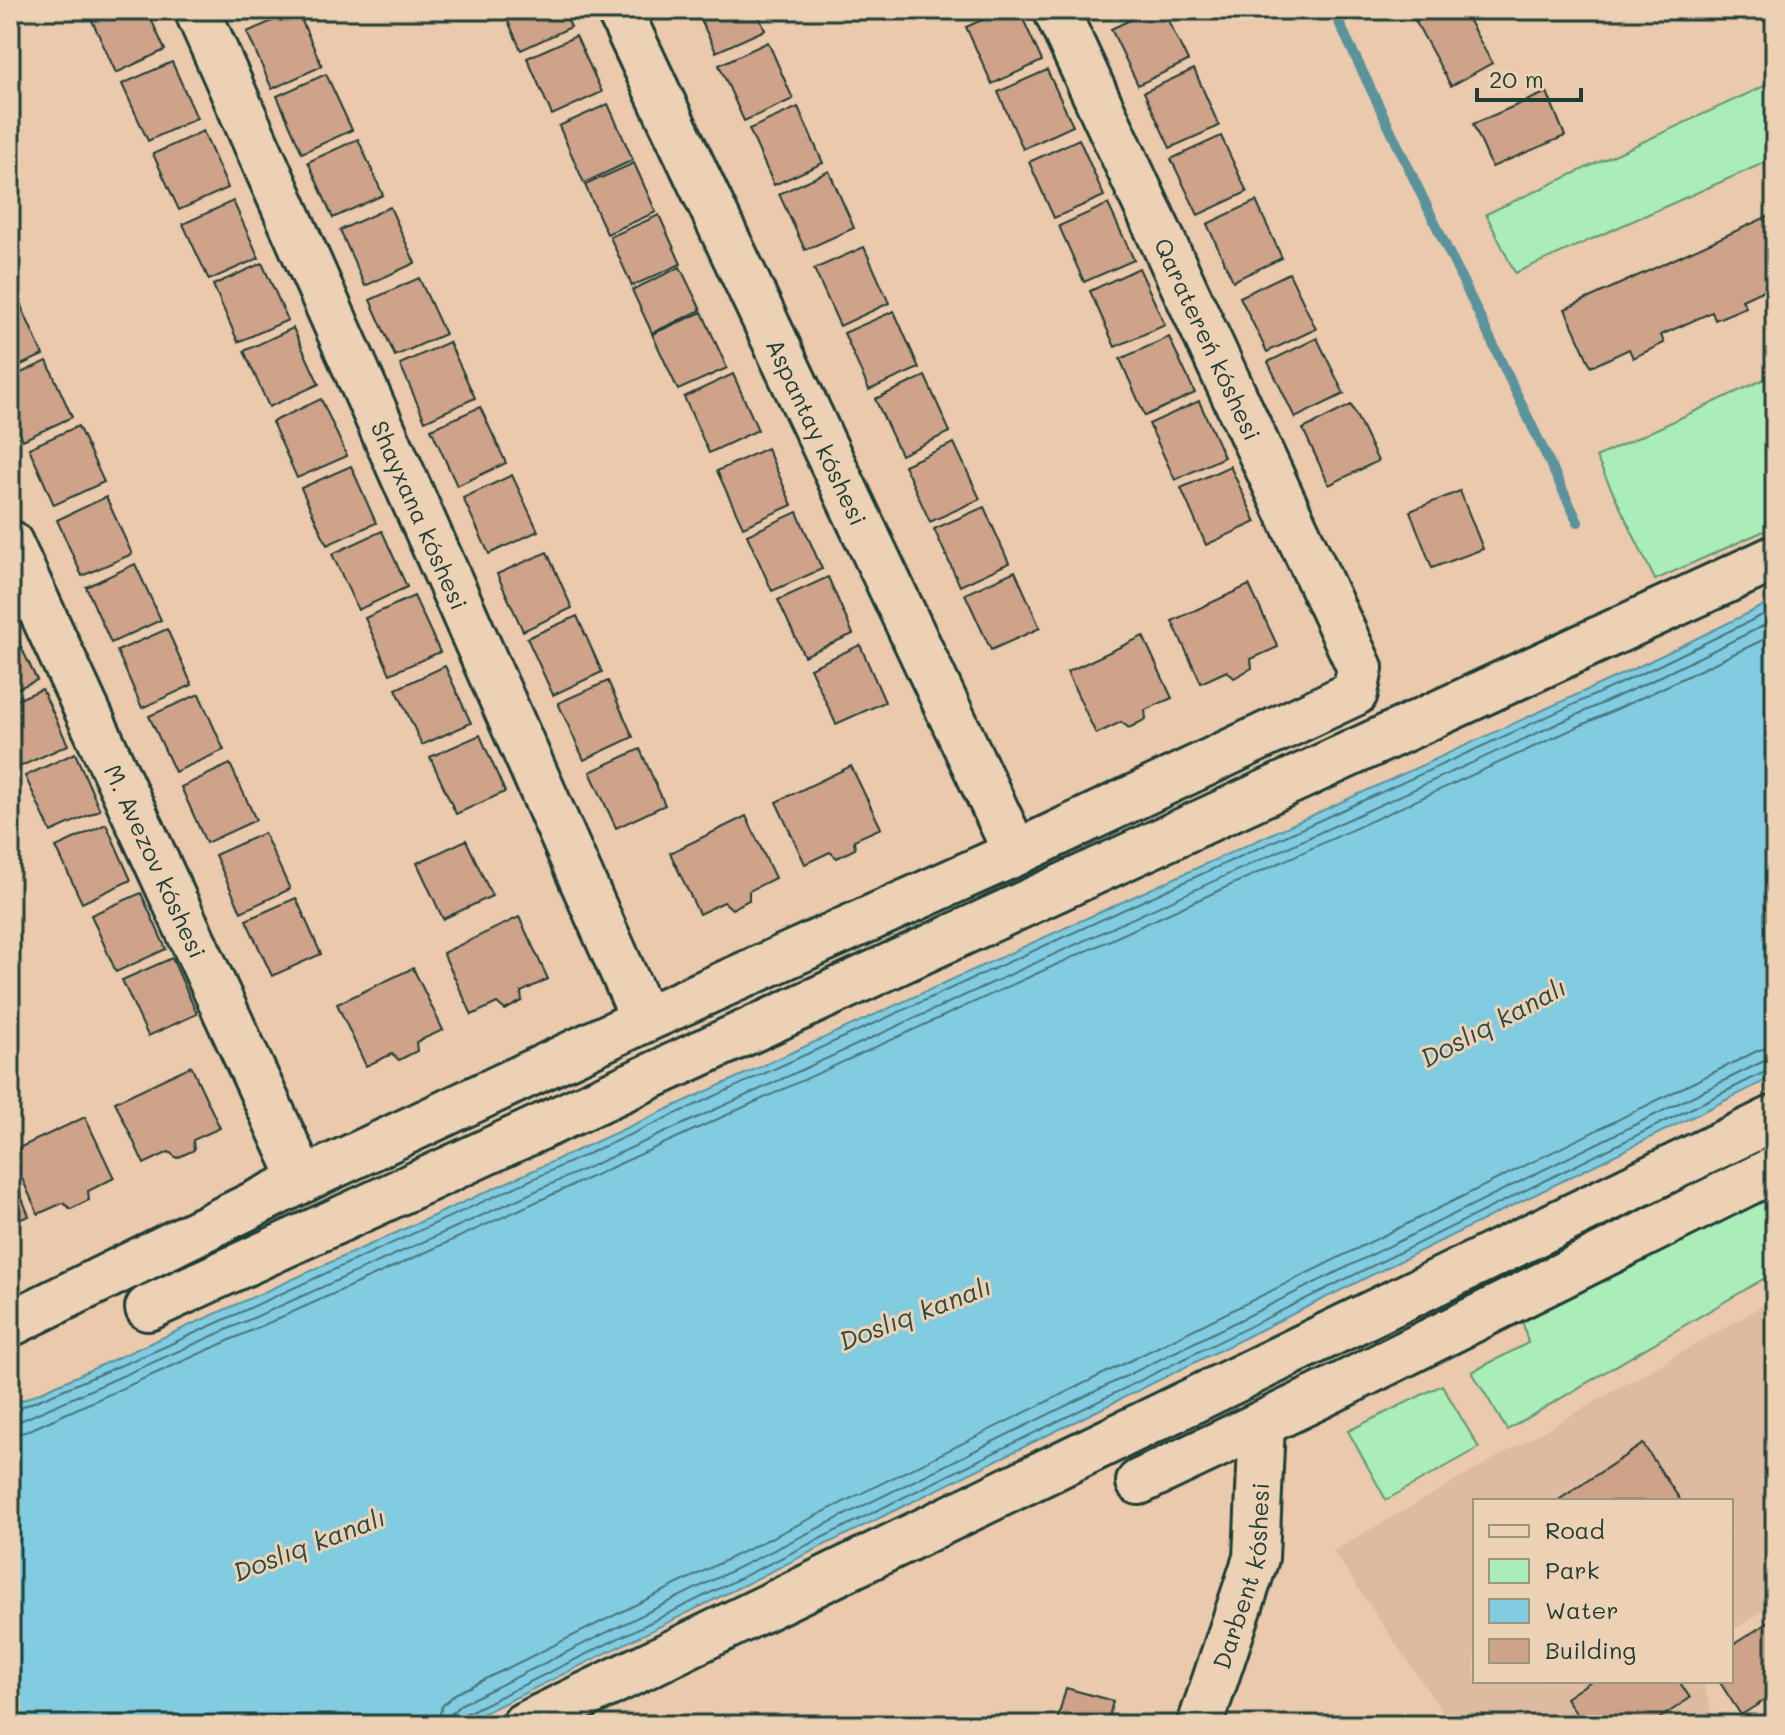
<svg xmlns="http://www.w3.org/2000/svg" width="1785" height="1735" viewBox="0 0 1785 1735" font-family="Mali,sans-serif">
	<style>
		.built { fill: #debaa0 }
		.green { fill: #aaedb8; stroke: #649576; stroke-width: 2 }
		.water { fill: #82cce2; stroke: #5a939c; stroke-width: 2 }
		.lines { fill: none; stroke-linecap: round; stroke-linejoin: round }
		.shore { stroke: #47767a; stroke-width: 2 }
		.stream { stroke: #5a939c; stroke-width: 10 }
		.building { fill: #cfa28a; stroke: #1f3d34; stroke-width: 2 }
		.minor-casing { stroke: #1f3d34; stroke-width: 50 }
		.minor { stroke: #edd1b4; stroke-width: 44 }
		.labels { text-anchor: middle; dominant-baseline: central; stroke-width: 6; stroke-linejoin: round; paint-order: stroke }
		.street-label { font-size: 24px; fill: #1f3d34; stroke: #edd1b4 }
		.water-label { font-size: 26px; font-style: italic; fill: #294b45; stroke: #edd1b4 }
	</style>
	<rect width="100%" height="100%" fill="#eac9ad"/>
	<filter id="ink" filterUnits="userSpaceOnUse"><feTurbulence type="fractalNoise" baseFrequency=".0125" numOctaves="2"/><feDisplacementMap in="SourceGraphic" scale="16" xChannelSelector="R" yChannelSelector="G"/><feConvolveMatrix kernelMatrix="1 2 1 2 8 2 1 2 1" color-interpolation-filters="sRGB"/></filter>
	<g filter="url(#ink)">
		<path class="built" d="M1775 1299V1603L1731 1631V1501H1475V1681H1703L1715 1725H1451L1333 1551Z"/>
		<g class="green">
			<path d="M1775 81V158L1515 273 1486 214Z"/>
			<path d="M1775 374V526L1655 580 1596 457Z"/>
			<path d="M1768 1194 1775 1206V1272L1507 1430 1472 1372 1528 1343 1521 1315Z"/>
			<path d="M1442 1385 1479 1448 1386 1500 1348 1431Z"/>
		</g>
		<path class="water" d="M1775 600V1076L460 1725H10V1406L398 1232 1642 665Z"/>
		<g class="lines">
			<g class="shore">
				<path d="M10 1412 162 1348 1645 672 1775 609"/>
				<path d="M10 1422 20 1421C566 1182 1106 929 1649 682L1775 620"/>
				<path d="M10 1434 25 1432 411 1259 1654 692 1775 634"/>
				<path d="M437 1725 442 1706 455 1694 1759 1050 1775 1047"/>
				<path d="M449 1725 451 1714 460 1705 1764 1061 1775 1059"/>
				<path d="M459 1725 460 1719 465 1714 1769 1070 1775 1069"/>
			</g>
			<path class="stream" d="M1333 10 1578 522"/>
		</g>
		<g class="building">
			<path d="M104 10H147L165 50 116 73 90 16Z"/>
			<path d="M297 10 322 66 272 89 247 32Z"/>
			<path d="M503 10H563L571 27 521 50Z"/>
			<path d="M696 10H756L765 30 716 52Z"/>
			<path d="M958 10H983L962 19Z"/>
			<path d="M1004 10H1019L1042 61 992 84 966 27Z"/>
			<path d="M1106 10H1127L1110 18Z"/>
			<path d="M1151 10H1163L1188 61 1138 85 1111 29Z"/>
			<path d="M1422 10H1463L1492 63 1451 86 1412 15Z"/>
			<path d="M576 36 602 92 552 115 527 58Z"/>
			<path d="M768 42 793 99 744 121 719 65Z"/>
			<path d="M172 62 197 118 148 141 122 84Z"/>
			<path d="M1194 69 1219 126 1170 148 1144 92Z"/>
			<path d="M1047 70 1073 126 1023 149 998 92Z"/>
			<path d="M326 74 352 130 302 153 277 96Z"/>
			<path d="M1547 92 1565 136 1492 167 1473 124Z"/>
			<path d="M608 104 633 160 584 183 559 126Z"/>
			<path d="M798 107 823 163 774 185 749 129Z"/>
			<path d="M203 131 228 188 179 210 153 154Z"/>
			<path d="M1221 136 1247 192 1198 215 1171 159Z"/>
			<path d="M358 139 383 195 333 218 308 162Z"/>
			<path d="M1079 139 1104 196 1054 218 1029 162Z"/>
			<path d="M634 163 656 212 607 234 585 185Z"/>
			<path d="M829 171 854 228 805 250 779 194Z"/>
			<path d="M233 201 259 258 209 280 183 224Z"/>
			<path d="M1256 201 1282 258 1233 281 1207 224Z"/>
			<path d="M1108 204 1134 260 1084 282 1059 226Z"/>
			<path d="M390 207 415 263 365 286 340 230Z"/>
			<path d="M1775 213V285L1742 300 1746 307 1715 320 1712 312 1661 335 1664 343 1633 358 1629 349 1591 367 1565 309Z"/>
			<path d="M659 215 681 264 632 286 610 237Z"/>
			<path d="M864 247 889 303 840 326 814 269Z"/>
			<path d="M262 263 288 320 238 342 213 285Z"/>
			<path d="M680 267 701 310 652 333 632 290Z"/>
			<path d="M1139 268 1165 325 1115 347 1090 291Z"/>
			<path d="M1289 273 1316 329 1267 352 1240 297Z"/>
			<path d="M419 278 445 334 395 356 370 300Z"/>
			<path d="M18 299 43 355 10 370V302Z"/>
			<path d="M894 311 919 368 869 390 844 333Z"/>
			<path d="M702 312 727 368 678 390 652 334Z"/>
			<path d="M293 328 319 384 269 407 244 351Z"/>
			<path d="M1169 337 1195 393 1145 416 1120 359Z"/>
			<path d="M1317 338 1344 394 1295 418 1268 362Z"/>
			<path d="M449 342 475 398 425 421 400 364Z"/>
			<path d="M47 361 72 417 23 440 10 412V378Z"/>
			<path d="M733 374 758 430 709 453 684 397Z"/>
			<path d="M925 376 950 432 901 455 875 399Z"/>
			<path d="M321 399 347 456 297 478 272 422Z"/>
			<path d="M1199 401 1224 457 1175 480 1149 424Z"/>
			<path d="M1351 405 1378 461 1329 485 1303 429Z"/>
			<path d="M480 407 506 463 457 486 431 429Z"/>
			<path d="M78 426 104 482 54 505 29 448Z"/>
			<path d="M954 443 980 499 930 522 904 465Z"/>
			<path d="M767 448 792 505 743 527 717 471Z"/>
			<path d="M351 466 376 523 327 545 301 488Z"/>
			<path d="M1230 466 1256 522 1206 545 1181 488Z"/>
			<path d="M512 475 538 531 489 554 463 498Z"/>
			<path d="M1460 491 1483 549 1432 568 1410 511Z"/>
			<path d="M106 497 132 554 82 576 57 520Z"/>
			<path d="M984 507 1009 563 960 586 934 529Z"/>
			<path d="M797 512 822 569 772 591 747 535Z"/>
			<path d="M382 531 407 587 358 610 332 554Z"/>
			<path d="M547 552 572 608 523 631 497 574Z"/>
			<path d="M135 564 161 620 111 643 86 587Z"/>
			<path d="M1015 571 1040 628 991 650 965 594Z"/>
			<path d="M828 577 853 634 804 656 778 600Z"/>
			<path d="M1249 585 1278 647 1251 659 1252 668 1234 678 1227 671 1201 683 1172 621Z"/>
			<path d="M414 596 440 652 390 674 365 618Z"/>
			<path d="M577 616 602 672 553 695 527 638Z"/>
			<path d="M10 624 37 680 10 692Z"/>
			<path d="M167 629 192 685 142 708 117 651Z"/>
			<path d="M1143 636 1172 698 1145 710 1146 719 1129 728 1121 722 1096 734 1067 672Z"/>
			<path d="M860 645 885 702 836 724 810 668Z"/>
			<path d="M445 666 471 723 422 745 396 689Z"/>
			<path d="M608 681 633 737 584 760 558 703Z"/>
			<path d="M42 689 68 745 19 767 10 748V703Z"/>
			<path d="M199 694 224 750 175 772 149 716Z"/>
			<path d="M480 735 505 792 456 814 430 757Z"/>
			<path d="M640 749 665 805 616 828 590 772Z"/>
			<path d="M75 753 100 810 51 832 25 776Z"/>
			<path d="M230 764 256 820 206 843 181 787Z"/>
			<path d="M851 766 881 828 854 840 855 849 837 858 830 852 805 864 776 802Z"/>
			<path d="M746 816 775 878 749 891V900L732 909 724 902 699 914 670 853Z"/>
			<path d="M106 824 131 880 82 903 56 847Z"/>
			<path d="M264 833 290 889 241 912 215 855Z"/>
			<path d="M466 840 492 896 443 919 417 863Z"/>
			<path d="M141 893 166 949 116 972 91 915Z"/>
			<path d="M296 898 321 954 272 976 246 920Z"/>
			<path d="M519 917 548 979 521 992 522 1001 505 1010 497 1003 472 1015 443 953Z"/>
			<path d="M172 958 197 1014 148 1036 122 980Z"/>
			<path d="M413 968 443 1030 416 1042 417 1051 399 1060 392 1054 366 1066 337 1004Z"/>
			<path d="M191 1066 220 1128 193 1140 194 1150 177 1158 169 1152 144 1164 115 1102Z"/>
			<path d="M85 1117 114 1178 88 1191 89 1200 71 1209 63 1203 38 1214 10 1152Z"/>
			<path d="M10 1168 29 1216 10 1223Z"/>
			<path d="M1643 1444 1681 1501H1557Z"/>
			<path d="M1775 1618V1694L1741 1715 1719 1681H1731V1646Z"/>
			<path d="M1591 1681H1679L1690 1698 1650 1725H1584L1566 1698Z"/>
			<path d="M1066 1688 1113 1701 1107 1725H1056Z"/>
		</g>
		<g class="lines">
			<defs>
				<g id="minor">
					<path id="s1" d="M197 10 644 1020"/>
					<path id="s2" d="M619 10 1016 853"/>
					<path id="s3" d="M10 543 303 1180"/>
					<path d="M148 1308 1775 558"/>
					<path d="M10 1324 303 1180 644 1020 1016 853 1355 693 1360 668 1056 10"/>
					<path d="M1139 1482 1320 1396 1775 1169"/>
					<path d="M524 1725 1775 1118"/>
					<path id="s4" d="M1200 1725 1256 1558 1262 1424"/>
				</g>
			</defs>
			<use href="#minor" class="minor-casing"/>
			<use href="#minor" class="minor"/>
		</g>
	</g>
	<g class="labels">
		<g class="street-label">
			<text transform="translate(1208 339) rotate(65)">Qaratereń kóshesi</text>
			<text stroke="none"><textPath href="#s2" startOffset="466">Aspantay kóshesi</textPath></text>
			<text stroke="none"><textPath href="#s1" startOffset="552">Shayxana kóshesi</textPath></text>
			<text stroke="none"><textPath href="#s3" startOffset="350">M. Avezov kóshesi</textPath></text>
			<text stroke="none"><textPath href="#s4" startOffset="156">Darbent kóshesi</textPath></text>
		</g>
		<g class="water-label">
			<text transform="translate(1493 1022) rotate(-28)">Doslıq kanalı</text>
			<text transform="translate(915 1313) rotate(-21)">Doslıq kanalı</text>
			<text transform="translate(309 1544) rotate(-21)">Doslıq kanalı</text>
		</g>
	</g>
	<rect width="1785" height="1735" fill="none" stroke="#edd1b4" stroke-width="40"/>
	<rect x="20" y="20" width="1745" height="1695" fill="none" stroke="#1f3d34" stroke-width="3" filter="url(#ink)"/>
	<rect x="1473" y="1499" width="260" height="184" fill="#edd1b4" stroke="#9b9681" stroke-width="2"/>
	<rect x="1489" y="1525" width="40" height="12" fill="#edd1b4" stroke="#9b9681" stroke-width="2"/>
	<text x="1545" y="1539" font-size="24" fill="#1f3d34">Road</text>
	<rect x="1489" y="1559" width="40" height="24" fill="#aaedb8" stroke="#9b9681" stroke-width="2"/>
	<text x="1545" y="1579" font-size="24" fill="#1f3d34">Park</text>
	<rect x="1489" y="1599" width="40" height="24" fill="#82cce2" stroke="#9b9681" stroke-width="2"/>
	<text x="1545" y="1619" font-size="24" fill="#1f3d34">Water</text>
	<rect x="1489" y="1639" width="40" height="24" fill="#cfa28a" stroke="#9b9681" stroke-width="2"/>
	<text x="1545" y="1659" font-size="24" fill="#1f3d34">Building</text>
	<path d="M1477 88v12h104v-12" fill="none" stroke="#1f3d34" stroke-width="4"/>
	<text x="1489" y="88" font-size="24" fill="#1f3d34" stroke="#edd1b4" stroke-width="6" paint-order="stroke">20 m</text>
</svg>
